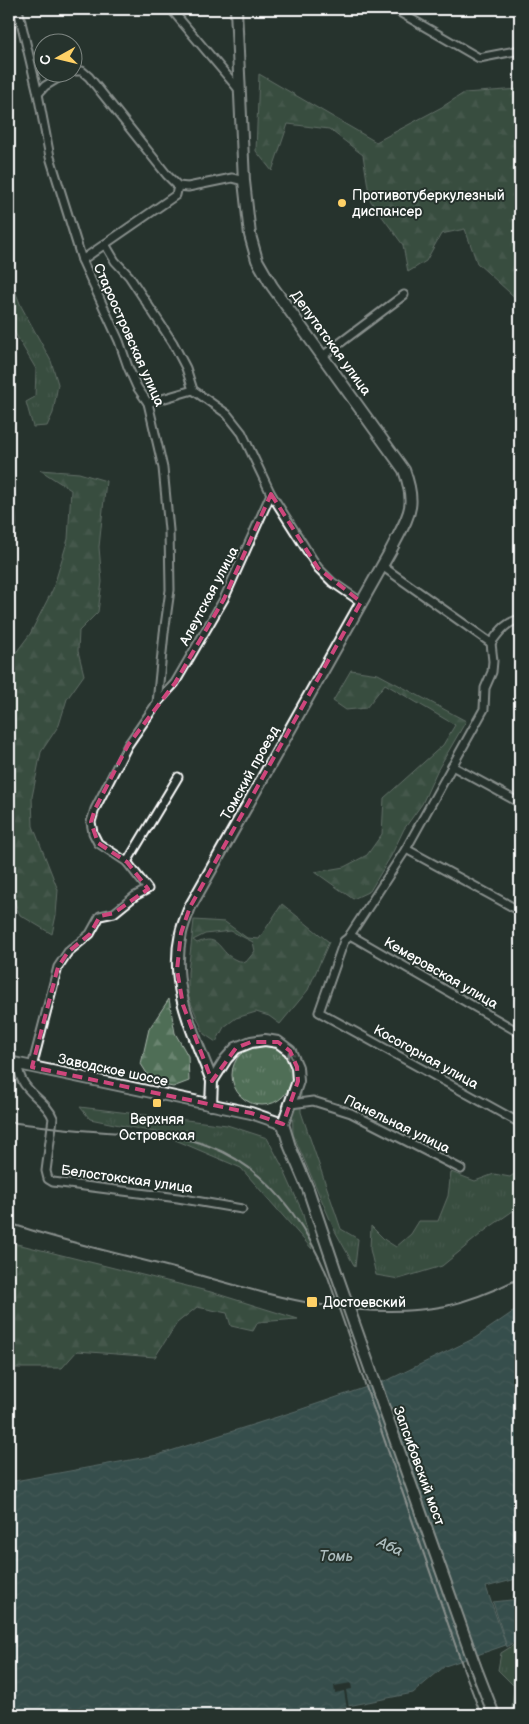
<svg xmlns="http://www.w3.org/2000/svg" width="529" height="1724" viewBox="0 0 529 1724" font-family="'Balsamiq Sans',sans-serif">
	<style>
		.grass { fill: url(#grass-tufts); stroke: #a8b6ab }
		.forest { fill: url(#forest-firs); stroke: #a8b6ab; fill-rule: evenodd }
		.water { fill: url(#water-waves); stroke: #93a9aa }
		.pier { fill: #26332d }
		.lines { fill: none; stroke-linecap: round; stroke-linejoin: round }
		.street-casing { stroke: #fff; stroke-width: 11 }
		.secondary-casing { stroke: #fff; stroke-width: 14 }
		.street { stroke: #26332d; stroke-width: 7 }
		.secondary { stroke: #26332d; stroke-width: 10 }
		.rail { stroke: #fff; stroke-width: 2 }
		.secondary-bridge-casing { stroke: #fff; stroke-width: 14; stroke-linecap: butt }
		.secondary-bridge { stroke: #26332d; stroke-width: 10 }
		.oneway { stroke: #727a76 }
		.marked { fill: none; stroke: #ce467c; stroke-width: 4; stroke-dasharray: 10 6; stroke-linejoin: round }
		.poi-dot { fill: #ffd166; stroke: #26332d; stroke-width: 2 }
		.labels { text-anchor: middle; dominant-baseline: central; stroke-width: 4; stroke-linejoin: round; paint-order: stroke }
		.poi-label { font-size: 14px; fill: #fff; stroke: #26332d; text-anchor: start }
		.street-label { font-size: 14px; fill: #fff; stroke: #26332d }
		.water-label { font-size: 15px; font-style: italic; fill: #aebebf; stroke: #26332d }
	</style>
	<defs>
		<pattern id="grass-tufts" width="24" height="20" patternUnits="userSpaceOnUse" patternTransform="scale(1.25)"><rect width="24" height="20" fill="#506e57"/><path d="M3 7l-1-3M5 7V3M7 7l1-3M15 17l-1-3M17 17v-4M19 17l1-3" fill="none" stroke="#6a8470"/></pattern>
		<pattern id="forest-firs" width="22" height="20" patternUnits="userSpaceOnUse" patternTransform="scale(1.25)"><rect width="22" height="20" fill="#506e57"/><path d="M5 1l3.5 6h-7zM16 11l3.5 6h-7z" fill="#6a8470"/></pattern>
		<pattern id="water-waves" width="16" height="10" patternUnits="userSpaceOnUse" patternTransform="scale(1.25)"><rect width="16" height="10" fill="#4b6f71"/><path d="M0 5q4-4 8 0t8 0" fill="none" stroke="#668586"/></pattern>
	</defs>
	<rect width="100%" height="100%" fill="#26332d"/>
	<filter id="ink" filterUnits="userSpaceOnUse"><feTurbulence type="fractalNoise" baseFrequency=".02" numOctaves="2"/><feDisplacementMap in="SourceGraphic" scale="10" xChannelSelector="R" yChannelSelector="G"/><feConvolveMatrix kernelMatrix="1 2 1 2 8 2 1 2 1" color-interpolation-filters="sRGB"/></filter>
	<g filter="url(#ink)">
		<g class="grass">
			<path d="M9 276 21 306 51 361 58 384 53 413 47 426 33 427 26 402 35 397 36 369 9 323Z"/>
			<circle cx="262" cy="1075" r="30"/>
			<path d="M301 1077V1112L341 1229 358 1239 355 1267 335 1231 293 1134 292 1100Z"/>
			<path d="M80 1107 227 1125 267 1138 281 1164 302 1211 312 1249 241 1168 159 1133 90 1119Z"/>
			<path d="M520 1170V1206L487 1229 442 1266 399 1279 376 1275 370 1249 371 1226 385 1240 396 1247 411 1234 419 1221H438L448 1196 451 1172 475 1181 494 1174 510 1177Z"/>
			<path d="M520 1641V1715H515L512 1708 514 1686 498 1670 501 1653Z"/>
		</g>
		<g class="forest">
			<path d="M259 74 376 142 442 107 464 93 520 89V302L477 263 465 229 441 234 426 261 408 272 403 245 370 200 363 155 329 129 288 124 272 171 256 151Z"/>
			<path d="M40 470 79 473 106 481 99 547 102 582 98 612 79 631 78 651 84 675 67 699 59 725 41 752 32 797 33 826 58 890 56 915 52 934 20 915 9 890V662L30 634 53 589 68 539 71 490Z"/>
			<path d="M351 670 378 674 466 721 437 771 422 804 404 829 391 856 370 891 353 899 315 872 344 867 367 855 382 834 384 798 443 745 455 725 385 684 366 708 346 710 333 701Z"/>
			<path d="M282 904 329 942 308 990 280 1024 269 1016 256 1012 236 1018 224 1027 216 1042 204 1034 188 996V972L194 920 225 922 247 938 259 939ZM231 931 253 942 255 951 246 962C242 961 237 961 234 959 218 951 220 933 197 943L193 940 205 934Z"/>
			<path d="M169 999 175 1033 188 1056 189 1081 173 1087 153 1083 141 1064 149 1029Z"/>
			<path d="M9 1242 211 1292 298 1319 258 1322 253 1331 231 1326 227 1313 197 1307 177 1323 155 1357 77 1351 62 1368H9Z"/>
		</g>
		<g class="water">
			<path d="M520 1307V1578L486 1587 506 1645 445 1666 413 1693 303 1715H9V1482L158 1455 299 1410 390 1379 475 1338Z"/>
			<path d="M520 1599V1637L507 1647 493 1602Z"/>
		</g>
		<path class="pier" d="M351 1683 352 1689 346 1690 349 1708 347 1709 344 1691 335 1693 334 1686Z"/>
		<g class="lines">
			<defs>
				<g id="street">
					<path d="M18 9 38 94 50 157 82 260 119 341 128 367 137 387 148 403 163 468 169 530 170 590 164 633 157 703 128 745 95 809 91 822 93 833 98 843 127 862 148 889 135 896 114 913 100 916 90 934 68 952 58 967 32 1067"/>
					<path d="M171 9 240 91"/>
					<path d="M394 9 479 58 520 50"/>
					<path d="M72 71H82L89 77 167 175 178 186 188 187 232 178 244 181"/>
					<path d="M38 94 45 86 68 72"/>
					<path d="M105 244 115 261 129 276 173 343 186 368 193 390 227 414 242 433 271 494 224 599 175 683 157 703"/>
					<path d="M82 260 176 195 178 186"/>
					<path d="M324 355 404 295"/>
					<path d="M148 403 193 390"/>
					<path d="M271 494 318 568 332 582 361 602"/>
					<path d="M9 504C12 516 12 527 9 539"/>
					<path d="M382 566 491 643"/>
					<path d="M491 643 493 661 492 672 485 688 484 709 406 849 348 938 344 941 319 1012 520 1123"/>
					<path d="M491 643C500 631 505 623 520 619"/>
					<path d="M452 766 520 803"/>
					<path d="M406 849 520 911"/>
					<path d="M127 862 178 777"/>
					<path d="M350 935 520 1033"/>
					<path d="M17 1064C19 1069 19 1075 22 1080 29 1095 47 1102 53 1118L46 1171 48 1179 53 1182 178 1198 242 1209"/>
					<path d="M291 1104 313 1101 351 1113 461 1169"/>
				</g>
				<g id="secondary">
					<path d="M9 1062 251 1113 283 1124"/>
					<path d="M212 1081C193 1032 169 987 181 933 183 924 187 915 190 907L391 550C408 516 418 508 404 470L272 286 257 260 250 235 244 181 236 9"/>
					<path d="M211 1105 212 1081 226 1059 236 1048 251 1042 265 1040 278 1042 290 1051 297 1067 298 1081 283 1124 290 1147 308 1189 337 1275"/>
					<path d="M475 1666 494 1715"/>
				</g>
			</defs>
			<use href="#street" class="street-casing"/>
			<use href="#secondary" class="secondary-casing"/>
			<use href="#street" class="street"/>
			<use href="#secondary" class="secondary"/>
			<g class="rail">
				<path d="M9 1122C47 1127 84 1131 122 1133 151 1136 181 1135 209 1146 268 1168 304 1221 328 1277L464 1670 481 1715"/>
				<path d="M9 1223C61 1241 116 1253 170 1267 259 1291 352 1324 446 1306 472 1300 496 1290 520 1278"/>
			</g>
			<defs>
				<path id="secondary-bridge" d="M337 1275 475 1666"/>
			</defs>
			<use href="#secondary-bridge" class="secondary-bridge-casing"/>
			<use href="#secondary-bridge" class="secondary-bridge"/>
		</g>
		<defs><path id="oneway-shaft" d="M-6 0H5M1.5-3L5.5 0L1.5 3" fill="none" stroke-width="1.6" stroke-linecap="round" stroke-linejoin="round" transform="scale(1.25)"/></defs>
		<use class="oneway" href="#oneway-shaft" transform="translate(292 1058) rotate(-118)"/>
	</g>
	<path d="M0 0H529V1724H0ZM271 494 318 568 361 602 190 907 181 933 177 970 183 1005 212 1081 236 1048 251 1042H278L290 1051 297 1067 298 1081 283 1124 251 1113 32 1067 58 967 68 952 90 934 100 916 114 913 148 889 127 862 98 843 91 822 95 809 128 745 175 683 224 599Z" fill="#26332d" fill-opacity=".55" fill-rule="evenodd"/>
	<path class="marked" d="M271 494 318 568 361 602 190 907 181 933 177 970 183 1005 212 1081 236 1048 251 1042H278L290 1051 297 1067 298 1081 283 1124 251 1113 32 1067 58 967 68 952 90 934 100 916 114 913 148 889 127 862 98 843 91 822 95 809 128 745 175 683 224 599Z"/>
	<g class="poi-dot">
		<circle cx="342" cy="203" r="5"/>
		<rect x="152" y="1098" width="10" height="10" rx="2.5"/>
		<rect x="306" y="1296" width="12" height="12" rx="2.5"/>
	</g>
	<g class="labels">
		<g class="poi-label">
			<text x="352" y="195">Противотуберкулезный<tspan x="352" dy="16">диспансер</tspan></text>
			<text x="157" y="1119" text-anchor="middle">Верхняя<tspan x="157" dy="16">Островская</tspan></text>
			<text x="323" y="1302">Достоевский</text>
		</g>
		<g class="street-label">
			<text transform="translate(129 335) rotate(66)">Староостровская улица</text>
			<text transform="translate(331 343) rotate(54)">Депутатская улица</text>
			<text transform="translate(209 596) rotate(-62)">Алеутская улица</text>
			<text transform="translate(250 773) rotate(-61)">Томский проезд</text>
			<text transform="translate(441 973) rotate(30)">Кемеровская улица</text>
			<text transform="translate(426 1057) rotate(29)">Косогорная улица</text>
			<text transform="translate(113 1070) rotate(12)">Заводское шоссе</text>
			<text transform="translate(397 1124) rotate(26)">Панельная улица</text>
			<text transform="translate(127 1179) rotate(8)">Белостокская улица</text>
			<text transform="translate(419 1466) rotate(70)">Запсибовский мост</text>
		</g>
		<g class="water-label">
			<text transform="translate(390 1547) rotate(24)">Аба</text>
			<text x="336" y="1556">Томь</text>
		</g>
	</g>
	<rect width="529" height="1724" fill="none" stroke="#26332d" stroke-width="30"/>
	<rect x="15" y="15" width="499" height="1694" fill="none" stroke="#fff" stroke-width="2" filter="url(#ink)"/>
	<g transform="translate(58 58) rotate(262)"><circle r="24" fill="#26332d" stroke="#7d8581"/>
	<path d="M0-4L9 19L0 12L-9 19Z" fill="#ffd166"/>
	<text y="-8" font-size="14" font-weight="bold" text-anchor="middle" fill="#ffffff">С</text>
	</g>
</svg>
